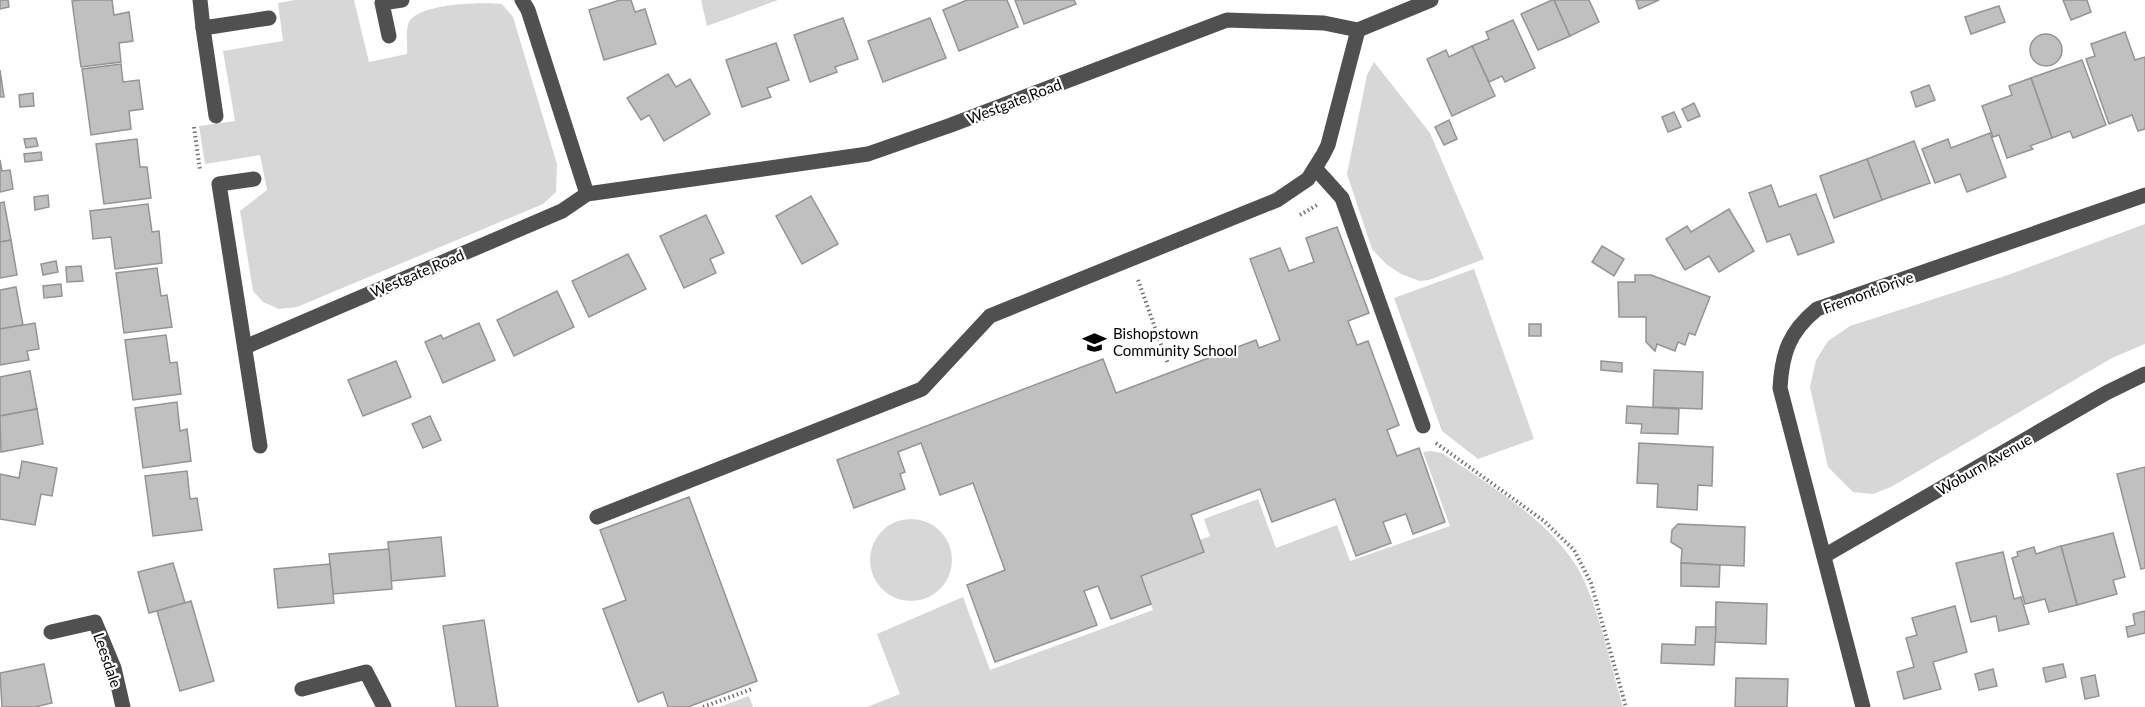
<svg xmlns="http://www.w3.org/2000/svg" width="2145" height="707" viewBox="0 0 2145 707" font-family="Lato,sans-serif">
	<style>
		.green { fill: #d7d7d7 }
		.building { fill: #c0c0c0; stroke: #949494; stroke-width: 1.5 }
		.lines { fill: none; stroke-linecap: round; stroke-linejoin: round }
		.path { stroke: #727272; stroke-width: 4; stroke-dasharray: 1.5 3; stroke-linecap: butt }
		.minor { stroke: #505050; stroke-width: 15 }
		.labels { text-anchor: middle; dominant-baseline: central; stroke-width: 4.5; stroke-linejoin: round; paint-order: stroke }
		.street-label { font-size: 15px; fill: #000; stroke: #fff }
		.poi-label { font-size: 15px; fill: #000; stroke: #fff; text-anchor: start }
	</style>
	<rect width="100%" height="100%" fill="#fff"/>
	<g class="green">
		<path d="M295 0H354L369 62 407 54C408 45 405 30 409 22 419 3 483 2 502 4L513 17 557 164 556 192 543 204 297 307 279 309 263 302 253 291 240 211 267 190 260 155 205 164 199 126 235 121 223 51 283 41 278 3Z"/>
		<path d="M701 0H778L707 26Z"/>
		<path d="M1374 62 1430 133 1484 259 1429 280 1420 281 1401 274 1386 264 1372 249 1347 174 1367 75Z"/>
		<path d="M2145 224V344L2112 358 1891 487 1873 494 1853 492 1828 467 1810 387 1816 360 1828 341 1850 326 2008 275Z"/>
		<path d="M1474 269 1534 439 1478 459 1442 431 1394 298Z"/>
		<path d="M1431 451 1442 453C1490 486 1555 523 1582 576 1600 613 1611 667 1623 707H867L900 694 877 634 963 597 990 670 1153 610 1139 575 1204 553 1200 540 1210 536 1204 519 1258 499 1276 548 1337 525 1350 561 1450 526 1423 452Z"/>
		<circle cx="911" cy="560" r="41"/>
		<path d="M749 696 753 707H719Z"/>
	</g>
	<g class="building">
		<path d="M0 0H8L9 7 0 9Z"/>
		<path d="M80 0H112L114 15 129 12 133 41 119 43 121 62 81 67 72 1Z"/>
		<path d="M620 0H631L635 12 645 9 656 44 604 60 589 10Z"/>
		<path d="M967 0H1007L1018 27 959 51 943 10Z"/>
		<path d="M1015 0H1074L1076 4 1024 24Z"/>
		<path d="M1552 0H1554L1570 36 1538 50 1521 14Z"/>
		<path d="M1554 0H1589L1599 22 1570 36Z"/>
		<path d="M1636 0H1659L1639 9Z"/>
		<path d="M2063 0H2087L2091 12 2071 20Z"/>
		<path d="M1999 6 2005 22 1971 34 1965 17Z"/>
		<path d="M843 18 858 59 835 67 837 72 810 82 794 35Z"/>
		<path d="M930 18 946 58 883 82 868 41Z"/>
		<path d="M1513 20 1535 68 1505 82 1502 76 1489 82 1472 46 1489 39 1486 32Z"/>
		<path d="M2125 32 2135 60 2145 57V129L2138 131 2132 115 2109 124 2086 59 2095 56 2091 44Z"/>
		<circle cx="2046" cy="50" r="16"/>
		<path d="M776 43 789 80 767 88 771 97 742 107 726 60Z"/>
		<path d="M1472 46 1495 96 1452 116 1427 59 1446 50 1449 57Z"/>
		<path d="M2082 60 2106 125 2073 138 2070 131 2052 138 2031 78Z"/>
		<path d="M121 64 123 82 139 80 143 109 129 111 131 129 91 135 82 69Z"/>
		<path d="M0 70 4 97H0Z"/>
		<path d="M668 74 676 87 690 79 710 114 664 141 649 115 641 120 627 98Z"/>
		<path d="M2031 78 2052 138 2030 146 2033 149 2007 158 1999 135 1993 137 1982 106 2012 95 2009 86Z"/>
		<path d="M1929 85 1935 100 1916 107 1911 92Z"/>
		<path d="M33 93 34 106 20 107 19 95Z"/>
		<path d="M1694 103 1700 116 1688 121 1682 109Z"/>
		<path d="M1674 112 1681 127 1668 132 1662 117Z"/>
		<path d="M1449 120 1457 139 1444 145 1435 127Z"/>
		<path d="M1990 133 2006 177 1967 192 1960 174 1935 183 1922 149 1948 139 1951 148Z"/>
		<path d="M36 138 38 146 26 148 24 139Z"/>
		<path d="M137 139 140 167H147L151 198 104 204 96 144Z"/>
		<path d="M1914 141 1930 183 1882 200 1867 159Z"/>
		<path d="M41 152 42 160 25 162 24 154Z"/>
		<path d="M1867 159 1882 200 1834 218 1820 176Z"/>
		<path d="M0 160 2 171 10 170 13 189 0 192Z"/>
		<path d="M1771 185 1779 207 1816 194 1834 242 1798 255 1790 234 1767 242 1749 193Z"/>
		<path d="M48 195 49 207 35 210 34 197Z"/>
		<path d="M811 196 838 244 802 264 776 216Z"/>
		<path d="M4 202 11 240 0 242V203Z"/>
		<path d="M148 204 152 232 159 231 162 263 115 269 111 237 93 239 90 211Z"/>
		<path d="M1729 209 1754 251 1719 272 1709 256 1685 270 1666 239 1687 226 1691 232Z"/>
		<path d="M706 215 724 253 710 259 716 273 684 288 660 236Z"/>
		<path d="M1337 227 1369 313 1348 321 1357 345 1368 341 1399 425 1387 430 1397 456 1419 448 1445 522 1413 534 1406 514 1383 522 1391 543 1356 556 1335 499 1272 522 1260 489 1191 515 1204 552 1141 576 1151 604 1111 619 1098 586 1084 591 1097 625 995 662 967 585 1005 570 973 483 940 495 921 443 898 452 905 472 900 474 905 489 854 508 837 460 1103 359 1116 393 1256 340 1259 348 1280 340 1250 259 1280 248 1289 271 1314 262 1306 238Z"/>
		<path d="M11 240 17 275 0 278V242Z"/>
		<path d="M1602 246 1624 259 1614 276 1592 262Z"/>
		<path d="M628 254 646 289 589 317 572 281Z"/>
		<path d="M56 261 58 272 43 275 41 264Z"/>
		<path d="M81 266 83 281 67 282 66 267Z"/>
		<path d="M157 268 161 296 167 295 172 327 124 333 116 273Z"/>
		<path d="M1635 275H1651L1710 297 1695 335 1689 333 1685 345 1678 342 1675 351 1657 344 1655 351 1646 342V317H1619L1618 282H1635Z"/>
		<path d="M61 284 62 296 44 298 43 286Z"/>
		<path d="M16 287 23 325 0 329V290Z"/>
		<path d="M557 291 574 327 514 356 497 320Z"/>
		<path d="M35 323 39 349 27 351 29 360 0 365V329Z"/>
		<path d="M479 323 495 360 443 383 425 342 441 335 443 339Z"/>
		<rect x="1529" y="324" width="12" height="12"/>
		<path d="M166 335 170 363 177 362 181 394 133 400 125 340Z"/>
		<path d="M396 361 411 397 363 416 348 380Z"/>
		<path d="M1601 361 1622 363V372L1601 370Z"/>
		<path d="M1654 370 1703 372 1702 409 1653 407Z"/>
		<path d="M30 371 37 409 0 416V377Z"/>
		<path d="M177 402 180 431 187 429 191 461 143 468 135 408Z"/>
		<path d="M1627 406 1679 409 1678 434 1641 433 1642 424 1626 423Z"/>
		<path d="M37 409 43 444 1 452 0 416Z"/>
		<path d="M430 416 441 440 423 448 412 424Z"/>
		<path d="M1639 443 1713 447 1712 486 1698 485 1697 510 1657 507 1658 484 1637 483Z"/>
		<path d="M22 461 57 468 52 496 41 494 35 525 0 519V474L19 478Z"/>
		<path d="M2145 467V568L2141 569 2117 474Z"/>
		<path d="M187 471 190 499 197 498 202 530 153 536 145 476Z"/>
		<path d="M689 497 757 681 688 707H668L663 692 638 702 603 609 626 600 600 530Z"/>
		<path d="M1678 524 1745 527 1744 566 1681 563 1682 549 1671 542 1672 530Z"/>
		<path d="M2113 533 2125 577 2113 580 2117 594 2077 605 2061 546Z"/>
		<path d="M441 537 445 576 391 581 388 542Z"/>
		<path d="M2061 546 2077 605 2049 612 2045 599 2025 604 2012 558 2018 556 2017 552 2034 547 2036 554Z"/>
		<path d="M389 549 392 589 333 594 329 554Z"/>
		<path d="M2003 552 2014 599 2021 597 2029 624 1999 631 1996 616 1971 622 1956 563Z"/>
		<path d="M173 563 185 603 149 613 138 572Z"/>
		<path d="M1681 563 1720 565 1719 587 1681 586Z"/>
		<path d="M330 564 334 603 278 608 274 569Z"/>
		<path d="M191 601 214 681 180 691 157 611Z"/>
		<path d="M1716 602 1767 604 1766 644 1715 642Z"/>
		<path d="M1955 606 1967 652 1933 662 1941 689 1904 699 1897 672 1914 667 1906 638 1917 635 1912 618Z"/>
		<path d="M2145 611V633L2128 637 2126 627 2135 625 2133 614Z"/>
		<path d="M484 620 498 707H456L443 626Z"/>
		<path d="M1696 627H1716L1714 665 1661 663 1662 644 1695 645Z"/>
		<path d="M44 664 52 703 35 707H2L0 673Z"/>
		<path d="M2063 664 2066 677 2046 682 2043 668Z"/>
		<path d="M1993 669 1997 686 1979 690 1975 674Z"/>
		<path d="M2095 675 2099 696 2085 699 2081 678Z"/>
		<path d="M1736 678 1788 679 1787 707H1735Z"/>
	</g>
	<g class="lines">
		<g class="path">
			<path d="M194 127 200 170"/>
			<path d="M1300 215 1317 205"/>
			<path d="M1138 280 1168 364"/>
			<path d="M1436 443 1544 521 1574 550 1591 583 1626 707"/>
			<path d="M703 707 752 689"/>
		</g>
		<g class="minor">
			<path d="M200 0 203 28 269 18"/>
			<path d="M522 0 528 10 587 194"/>
			<path d="M203 28 216 116"/>
			<path d="M389 36 382 3 402 0"/>
			<path d="M1315 168 1342 198 1423 426"/>
			<path d="M254 179 219 184 260 446"/>
			<path d="M245 347 562 211 587 194 868 154 951 125 1227 20 1324 23 1358 30 1431 0"/>
			<path d="M597 517 922 389 990 316 1277 200 1308 179 1323 155 1328 145 1358 30"/>
			<path d="M1824 556 2106 393 2145 374"/>
			<path d="M51 632 95 622 114 668 123 707"/>
			<path d="M302 689 366 672 384 707"/>
			<path d="M1863 707 1780 388C1782 353 1789 332 1817 309L2145 195"/>
		</g>
	</g>
	<defs>
		<symbol id="school-bare" viewBox="-9 -9 18 18"><path d="M0-5L7-2L0 1L-7-2ZM-4 1L0 2.5L4 1V4Q0 6-4 4Z" fill="#000" stroke="#fff" stroke-width="2.5" paint-order="stroke"/></symbol>
	</defs>
	<g fill-rule="evenodd">
		<use href="#school-bare" x="1078" y="326" width="33" height="33"/>
	</g>
	<g class="labels">
		<g class="street-label">
			<text transform="translate(1014 101) rotate(-21)">Westgate Road</text>
			<text transform="translate(417 273) rotate(-23)">Westgate Road</text>
			<text transform="translate(1868 292) rotate(-20)">Fremont Drive</text>
			<text transform="translate(1984 464) rotate(-30)">Woburn Avenue</text>
			<text transform="translate(108 660) rotate(71)">Leesdale</text>
		</g>
		<g class="poi-label">
			<text x="1113" y="333">Bishopstown<tspan x="1113" dy="17">Community School</tspan></text>
		</g>
	</g>
</svg>
